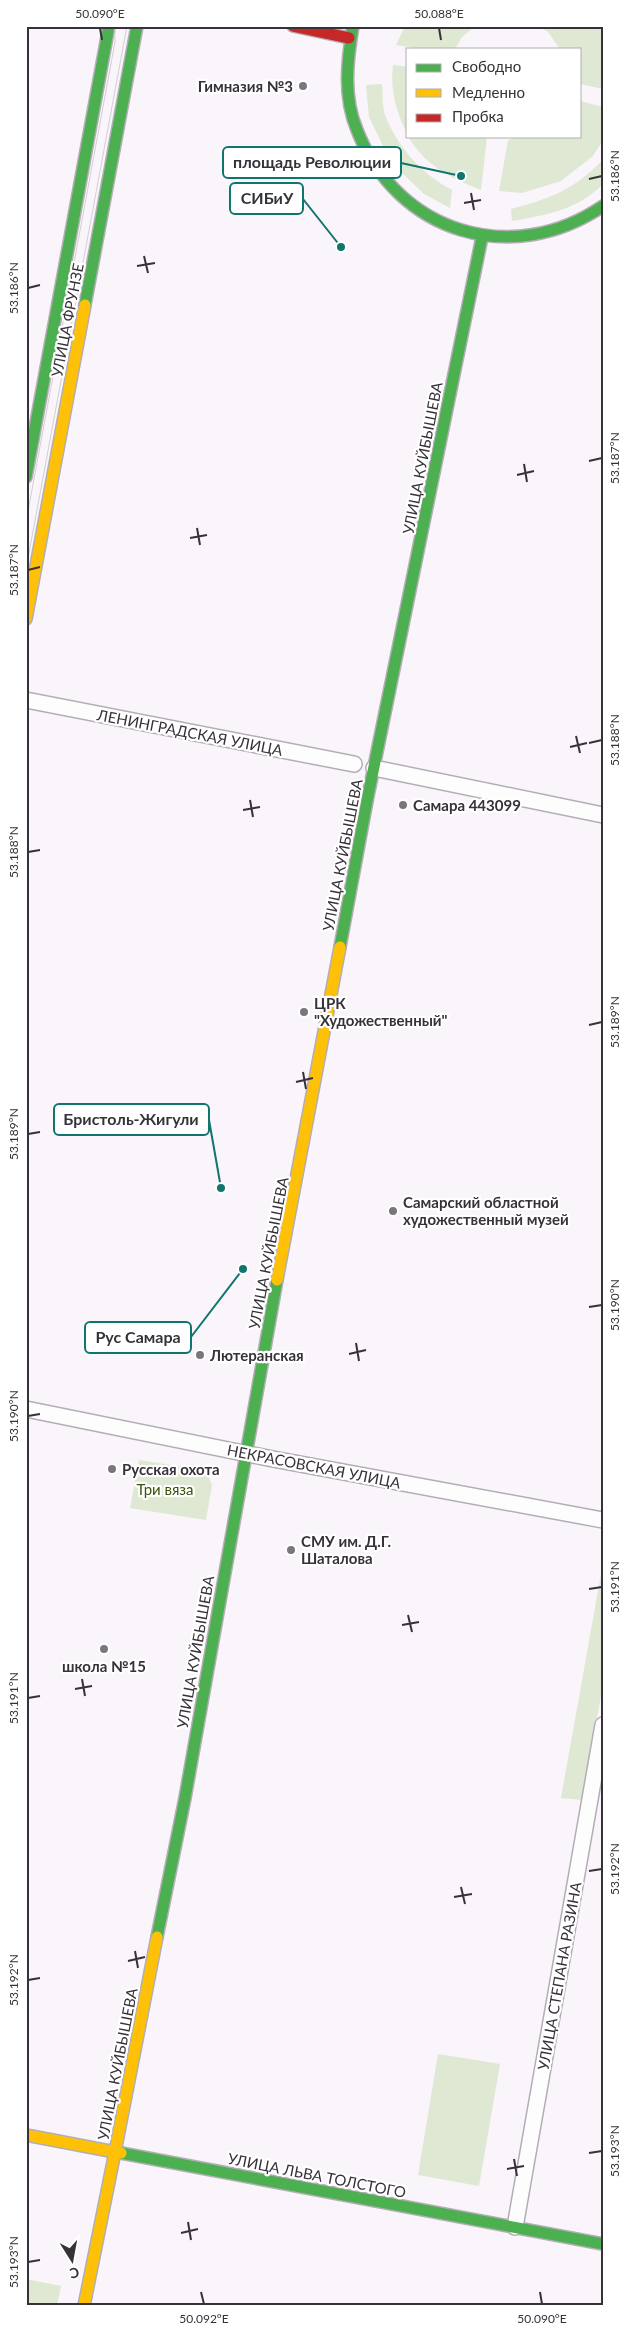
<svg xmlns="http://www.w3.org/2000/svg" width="629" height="2332" viewBox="0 0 629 2332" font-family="Lato,sans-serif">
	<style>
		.green { fill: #dfe8d2 }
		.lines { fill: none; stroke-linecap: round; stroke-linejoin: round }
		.street-casing { stroke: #b3aeb5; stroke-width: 18 }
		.fast-casing { stroke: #b3aeb5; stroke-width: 14 }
		.slow-casing { stroke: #b3aeb5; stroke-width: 14 }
		.jam-casing { stroke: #b3aeb5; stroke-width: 14 }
		.street { stroke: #fefdfe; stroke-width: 15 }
		.fast { stroke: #4caf50; stroke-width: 11 }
		.slow { stroke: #ffc107; stroke-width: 11 }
		.jam { stroke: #c62828; stroke-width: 11 }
		.tram { stroke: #d2d0d3; stroke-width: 1 }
		.ticks { fill: none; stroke: #373139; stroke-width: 2 }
		.poi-dot { fill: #7b757d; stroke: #fff; stroke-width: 2 }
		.labels { text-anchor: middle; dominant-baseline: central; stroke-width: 4.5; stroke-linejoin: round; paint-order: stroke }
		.poi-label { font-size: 15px; font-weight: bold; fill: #373139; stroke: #fff; text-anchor: start }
		.street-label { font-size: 15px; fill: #373139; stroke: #fff }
		.park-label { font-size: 15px; fill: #39530a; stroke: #fff }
		.leader { fill: none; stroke: #0f766e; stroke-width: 2 }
		.callout-dot { fill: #0f766e; stroke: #fff; stroke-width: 2 }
		.callout { fill: #fff; stroke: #0f766e; stroke-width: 2 }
		.callout-label { font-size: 16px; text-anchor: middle; font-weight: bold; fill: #373139 }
		.neatline { fill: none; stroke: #373139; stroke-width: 2 }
		.ticks-label { font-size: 12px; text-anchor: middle; fill: #373139 }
	</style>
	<rect width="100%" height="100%" fill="#faf4fb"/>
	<g class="green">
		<path d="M405 26H475L462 37 455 49H421L396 45Z"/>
		<path d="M538 26H603V89L580 84V49H560L548 32Z"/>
		<path d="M393 65 408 67V135C396 113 390 90 393 65Z"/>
		<path d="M382 84C383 94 382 106 385 115 397 147 423 175 452 190L450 208 424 194 391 162 369 117 366 85Z"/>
		<path d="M580 101 603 107V140L593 156 561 181 522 193 499 191 508 140 521 136H580Z"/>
		<path d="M408 136H487L481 190C451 178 425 166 408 136Z"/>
		<path d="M603 160V184C577 210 547 215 512 221L511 209C552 198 573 190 603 160Z"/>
		<path d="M139 1460 196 1469 207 1473 212 1485 206 1520 130 1508Z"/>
		<path d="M603 1563V1685L582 1800 561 1798Z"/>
		<path d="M438 2054 500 2064 479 2186 418 2175Z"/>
		<path d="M26 2279 61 2286 57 2306H26Z"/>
	</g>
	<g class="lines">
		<defs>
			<g id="street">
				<path d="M26 700 354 764"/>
				<path d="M374 768 603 815"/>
				<path d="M26 1409 273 1459 603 1520"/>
				<path d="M515 2227 603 1725"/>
			</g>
			<g id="fast">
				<path d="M353 26C347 61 343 97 357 130 397 233 512 268 603 206"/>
				<path d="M85 305 137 26"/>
				<path d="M26 477 109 26"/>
				<path d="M340 947 367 801 482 237"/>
				<path d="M157 1937 185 1798 277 1280"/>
				<path d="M121 2153 603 2244"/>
			</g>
			<g id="slow">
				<path d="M26 619 85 305"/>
				<path d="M277 1280 340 947"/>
				<path d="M26 2135 115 2152 157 1937"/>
				<path d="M84 2306 115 2152 121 2153"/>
			</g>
			<path id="jam" d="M293 26 349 38"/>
		</defs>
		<use href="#street" class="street-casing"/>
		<use href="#fast" class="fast-casing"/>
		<use href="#slow" class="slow-casing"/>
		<use href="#jam" class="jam-casing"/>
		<use href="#street" class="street"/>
		<use href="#fast" class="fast"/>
		<use href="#slow" class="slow"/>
		<use href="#jam" class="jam"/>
		<g class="tram">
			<path d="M26 522 115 42V26"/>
			<path d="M26 569 127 26"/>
		</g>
	</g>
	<path class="ticks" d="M100 28 102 40M439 28 441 40M589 179 602 176M471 193 474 210M464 203 481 200M144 256 148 273M137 266 155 263M28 288 40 285M589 461 602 458M524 464 527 482M517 475 534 471M197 528 200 545M190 538 207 535M28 570 40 567M576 736 580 753M589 743 602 740M570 747 587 743M250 800 253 817M243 810 260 807M28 852 40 850M589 1025 602 1022M303 1072 306 1089M296 1082 313 1078M28 1134 40 1132M589 1307 602 1305M356 1343 359 1361M349 1354 366 1350M28 1416 40 1414M589 1589 602 1587M408 1615 412 1632M402 1625 419 1622M82 1679 85 1696M75 1689 92 1686M28 1698 40 1696M589 1871 602 1869M461 1887 465 1904M454 1897 472 1894M135 1951 138 1968M128 1961 145 1957M28 1980 40 1978M589 2153 602 2151M514 2159 517 2176M507 2169 524 2166M188 2222 191 2240M181 2233 198 2229M28 2262 40 2260M201 2292 204 2304M540 2292 542 2304"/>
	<g class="poi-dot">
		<circle cx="303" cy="86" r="5"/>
		<circle cx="403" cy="805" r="5"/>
		<circle cx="304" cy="1012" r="5"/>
		<circle cx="393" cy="1211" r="5"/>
		<circle cx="200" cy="1355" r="5"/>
		<circle cx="112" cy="1469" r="5"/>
		<circle cx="291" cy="1550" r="5"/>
		<circle cx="104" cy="1649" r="5"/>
	</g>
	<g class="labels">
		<g class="poi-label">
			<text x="293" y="86" text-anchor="end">Гимназия №3</text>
			<text x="413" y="805">Самара 443099</text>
			<text x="314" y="1003">ЦРК<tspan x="314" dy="17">"Художественный"</tspan></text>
			<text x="403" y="1202">Самарский областной<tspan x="403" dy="17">художественный музей</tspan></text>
			<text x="210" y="1355">Лютеранская</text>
			<text x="122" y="1469">Русская охота</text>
			<text x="301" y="1541">СМУ им. Д.Г.<tspan x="301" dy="17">Шаталова</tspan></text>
			<text x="104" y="1666" text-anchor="middle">школа №15</text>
		</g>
		<g class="street-label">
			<text transform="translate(67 320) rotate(-79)">УЛИЦА ФРУНЗЕ</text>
			<text transform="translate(422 458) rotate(-79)">УЛИЦА КУЙБЫШЕВА</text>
			<text transform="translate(190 732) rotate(11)">ЛЕНИНГРАДСКАЯ УЛИЦА</text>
			<text transform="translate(342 855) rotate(-79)">УЛИЦА КУЙБЫШЕВА</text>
			<text transform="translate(268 1253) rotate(-79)">УЛИЦА КУЙБЫШЕВА</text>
			<text transform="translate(314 1466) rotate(11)">НЕКРАСОВСКАЯ УЛИЦА</text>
			<text transform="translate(195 1652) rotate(-80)">УЛИЦА КУЙБЫШЕВА</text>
			<text transform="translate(559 1976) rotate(-80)">УЛИЦА СТЕПАНА РАЗИНА</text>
			<text transform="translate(117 2064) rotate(-79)">УЛИЦА КУЙБЫШЕВА</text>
			<text transform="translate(317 2175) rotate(11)">УЛИЦА ЛЬВА ТОЛСТОГО</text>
		</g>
		<g class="park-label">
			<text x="165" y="1489">Три вяза</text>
		</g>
	</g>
	<path class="leader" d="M461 176L401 163M341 247L303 199M221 1188L209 1120M243 1269L191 1337"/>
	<g class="callout-dot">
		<circle cx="461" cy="176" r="5"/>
		<circle cx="341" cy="247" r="5"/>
		<circle cx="221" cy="1188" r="5"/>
		<circle cx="243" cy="1269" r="5"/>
	</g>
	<g class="callout">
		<rect x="223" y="147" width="178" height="31" rx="5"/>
		<rect x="230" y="183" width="73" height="31" rx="5"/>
		<rect x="54" y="1104" width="155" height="31" rx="5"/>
		<rect x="85" y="1322" width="106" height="31" rx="5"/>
	</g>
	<g class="callout-label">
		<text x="312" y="168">площадь Революции</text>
		<text x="267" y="204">СИБиУ</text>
		<text x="131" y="1125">Бристоль-Жигули</text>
		<text x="138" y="1343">Рус Самара</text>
	</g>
	<rect width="629" height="2332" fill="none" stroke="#ffffff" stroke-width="55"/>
	<rect x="406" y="48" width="175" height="90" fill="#ffffff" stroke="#afadb0"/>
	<rect x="416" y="64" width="25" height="8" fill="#4caf50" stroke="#afadb0"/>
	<text x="452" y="72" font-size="15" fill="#373139">Свободно</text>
	<rect x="416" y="89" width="25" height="8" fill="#ffc107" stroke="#afadb0"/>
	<text x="452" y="98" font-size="15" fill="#373139">Медленно</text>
	<rect x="416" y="114" width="25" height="8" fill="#c62828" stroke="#afadb0"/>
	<text x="452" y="122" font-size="15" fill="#373139">Пробка</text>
	<g transform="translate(72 2260) rotate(169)" stroke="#ffffff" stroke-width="4" paint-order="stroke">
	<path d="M0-4L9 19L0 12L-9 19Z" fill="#373139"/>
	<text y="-8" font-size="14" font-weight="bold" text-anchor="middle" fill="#373139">С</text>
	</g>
	<rect x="28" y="28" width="574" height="2276" class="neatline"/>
	<g class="ticks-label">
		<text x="100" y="18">50.090°E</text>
		<text x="439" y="18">50.088°E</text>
		<text transform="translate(615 176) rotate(-90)" y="4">53.186°N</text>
		<text transform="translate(14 288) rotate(-90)" y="4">53.186°N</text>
		<text transform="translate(615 458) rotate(-90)" y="4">53.187°N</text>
		<text transform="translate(14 570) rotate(-90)" y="4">53.187°N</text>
		<text transform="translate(615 740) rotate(-90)" y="4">53.188°N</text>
		<text transform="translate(14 852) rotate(-90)" y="4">53.188°N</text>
		<text transform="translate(615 1022) rotate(-90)" y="4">53.189°N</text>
		<text transform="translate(14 1134) rotate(-90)" y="4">53.189°N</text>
		<text transform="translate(615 1305) rotate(-90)" y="4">53.190°N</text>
		<text transform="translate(14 1416) rotate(-90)" y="4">53.190°N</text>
		<text transform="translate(615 1587) rotate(-90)" y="4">53.191°N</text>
		<text transform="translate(14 1698) rotate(-90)" y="4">53.191°N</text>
		<text transform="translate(615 1869) rotate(-90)" y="4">53.192°N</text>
		<text transform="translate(14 1980) rotate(-90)" y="4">53.192°N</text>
		<text transform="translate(615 2151) rotate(-90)" y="4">53.193°N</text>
		<text transform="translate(14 2262) rotate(-90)" y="4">53.193°N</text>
		<text x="204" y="2323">50.092°E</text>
		<text x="542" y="2323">50.090°E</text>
	</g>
</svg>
